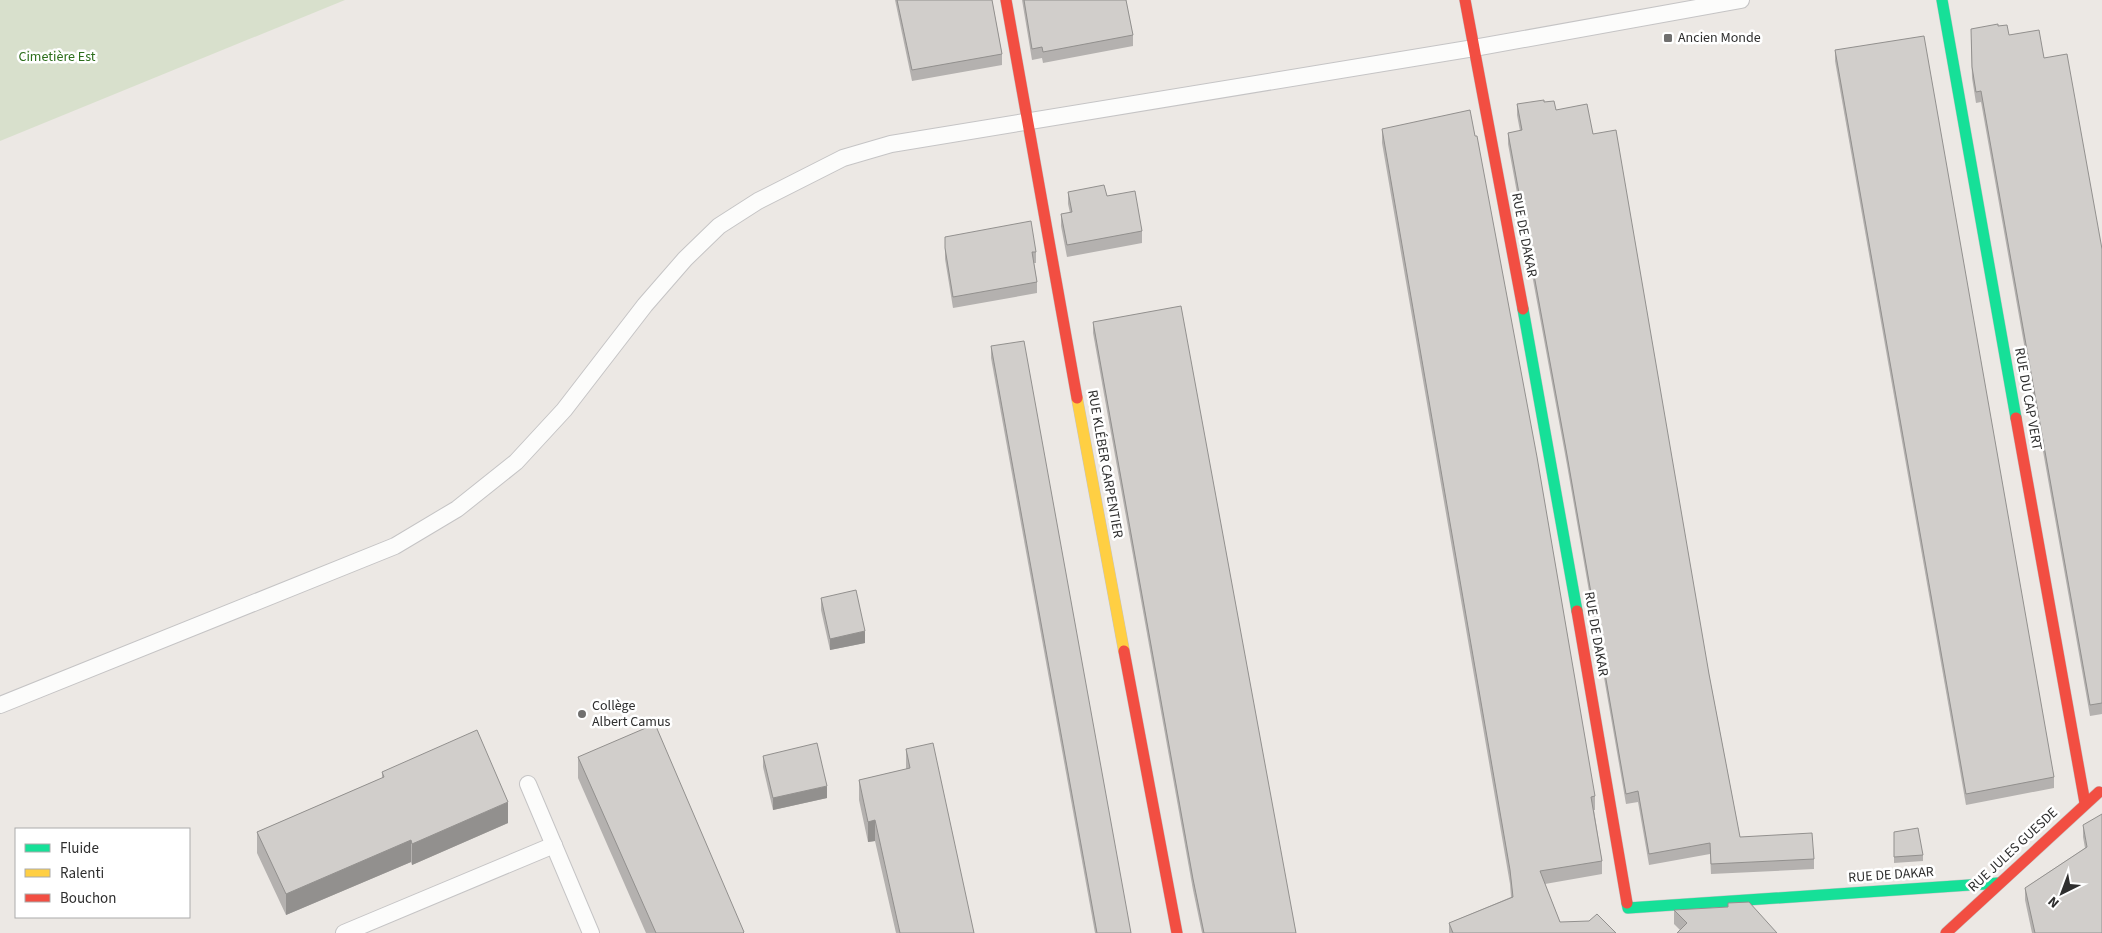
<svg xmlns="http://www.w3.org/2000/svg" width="2102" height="933" viewBox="0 0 2102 933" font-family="'Source Sans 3',sans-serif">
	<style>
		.cemetery { fill: #d8e0cc }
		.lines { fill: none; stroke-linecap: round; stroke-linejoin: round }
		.lane-casing { stroke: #c5c4c5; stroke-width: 18 }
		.fast-casing { stroke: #c5c4c5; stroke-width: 12 }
		.slow-casing { stroke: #c5c4c5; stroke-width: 12 }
		.jam-casing { stroke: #c5c4c5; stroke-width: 12 }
		.lane { stroke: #fcfcfb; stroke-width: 16 }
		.fast { stroke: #16e098; stroke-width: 11 }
		.slow { stroke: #ffcf43; stroke-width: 11 }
		.jam { stroke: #f24e42; stroke-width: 11 }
		.wall { fill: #b4b1af }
		.shaded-wall { fill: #92908e }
		.building { fill: #d1cecb; stroke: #92908e }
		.poi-dot { fill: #706f6e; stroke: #fff; stroke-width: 2 }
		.labels { text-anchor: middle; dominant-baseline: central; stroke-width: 5; stroke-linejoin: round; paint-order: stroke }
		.poi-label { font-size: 14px; fill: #2e2e2e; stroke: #fff; text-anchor: start }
		.park-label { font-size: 14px; fill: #2c6e1b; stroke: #fff }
		.street-label { font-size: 14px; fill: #2e2e2e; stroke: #fff }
	</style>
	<rect width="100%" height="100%" fill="#ece8e4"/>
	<path class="cemetery" d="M0 0H345L0 141Z"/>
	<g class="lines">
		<defs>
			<g id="lane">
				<path d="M0 705 395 546 457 509 516 462 564 410 645 305 685 259 719 226 758 201 843 158 891 144 1474 48 1741 0"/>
				<path d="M528 784 591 933"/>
				<path d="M344 933 554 845"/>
			</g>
			<g id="fast">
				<path d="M1942 0 2016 418"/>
				<path d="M1523 309 1577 611"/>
				<path d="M1627 903 1628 908 1999 883"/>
			</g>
			<path id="slow" d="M1077 398 1124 651"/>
			<g id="jam">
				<path d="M1006 0 1077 398"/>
				<path d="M1465 0 1523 309"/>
				<path d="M2016 418 2085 803"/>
				<path d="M1577 611 1627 903"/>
				<path d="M1124 651 1177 933"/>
				<path d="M1946 933 2099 792"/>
			</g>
		</defs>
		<use href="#lane" class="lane-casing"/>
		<use href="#fast" class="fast-casing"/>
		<use href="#slow" class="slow-casing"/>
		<use href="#jam" class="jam-casing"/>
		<use href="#lane" class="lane"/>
		<use href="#fast" class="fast"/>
		<use href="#slow" class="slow"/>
		<use href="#jam" class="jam"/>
	</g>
	<g class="wall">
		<path d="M895 0H992L1002 54V65L912 81Z"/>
		<path d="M1022 0H1126L1133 35V46L1043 63 1042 58 1032 60Z"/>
		<path d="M1998 26 2009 35 2044 58 2102 249V714L2090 716 1981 102 1976 103 1972 78 1971 40Z"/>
		<path d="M1835 50 2054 777V788L1966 805 1835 61Z"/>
		<path d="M1544 102 1593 134 1709 674 1740 837 1814 859V869L1711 874 1710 854 1649 865 1638 802 1626 804 1567 465 1508 144V133L1520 131 1517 115V104Z"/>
		<path d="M1382 129 1595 796V810H1594L1602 861V874L1545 884 1560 922 1616 933H1449V923L1511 897 1510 884 1382 143Z"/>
		<path d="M1068 192 1107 196 1142 231V243L1067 257 1061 226V214L1070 213 1068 204Z"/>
		<path d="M945 237 1036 252V263H1034L1037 282V293L953 308 945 259Z"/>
		<path d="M1093 322 1296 933H1202L1193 890 1093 333Z"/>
		<path d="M991 346 1131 933H1095L991 358Z"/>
		<path d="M821 598 865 643 830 650 821 610Z"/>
		<path d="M906 749 974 933H896L875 841 868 842 859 800V780L906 769Z"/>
		<path d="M763 756 827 798 773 810 763 767Z"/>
		<path d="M578 757 744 933H646L578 778Z"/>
		<path d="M382 772 508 823 412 865 411 862 286 915 257 853V832L382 778Z"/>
		<path d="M2083 825 2102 933H2032L2025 900V888L2085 848 2083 837Z"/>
		<path d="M1894 832 1923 855V861L1894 863Z"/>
		<path d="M1674 910 1777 933 1680 930 1674 924Z"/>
	</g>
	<g class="shaded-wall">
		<path d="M865 631V643L830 650V639Z"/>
		<path d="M827 786V798L773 810V798Z"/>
		<path d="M508 802V823L412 865V844Z"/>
		<path d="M875 820V841L868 842V822Z"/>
		<path d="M411 840V862L286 915V894Z"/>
	</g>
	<g class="building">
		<path d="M897 0H992L1002 54 912 70Z"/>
		<path d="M1024 0H1126L1133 35 1043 52 1042 47 1032 49Z"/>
		<path d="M1998 24V26L2007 25 2009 35 2039 30 2044 58 2067 54 2102 249V703L2090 705 1981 91 1976 92 1972 67 1971 29Z"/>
		<path d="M1924 36 2054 777 1966 794 1835 50Z"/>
		<path d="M1544 100V102L1554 101 1556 110 1587 104 1593 134 1616 130 1709 674 1740 837 1812 833 1814 859 1711 864 1710 843 1649 854 1638 791 1626 794 1567 455 1508 133 1522 130 1517 104Z"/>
		<path d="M1470 110 1475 136H1477L1537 457 1595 796 1591 797 1602 861 1540 871 1560 922 1589 921 1597 914 1616 933H1453L1449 923 1513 897 1510 870 1382 129Z"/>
		<path d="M1104 185 1107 196 1135 191 1142 231 1067 245 1061 214 1072 212 1068 192Z"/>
		<path d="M1031 221 1036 252H1032L1037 282 953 297 945 248V237Z"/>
		<path d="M1181 306 1296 933H1204L1193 879 1093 322Z"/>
		<path d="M1024 341 1131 933H1097L991 346Z"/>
		<path d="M856 590 865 631 830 639 821 598Z"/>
		<path d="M655 724 744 932 743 933H656L578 757Z"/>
		<path d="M477 730 508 802 412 844 411 840 286 894 257 832 384 777 382 772Z"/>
		<path d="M817 743 827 786 773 798 763 756Z"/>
		<path d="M933 743 974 933H900L875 820 868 822 859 780 910 768 906 749Z"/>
		<path d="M2102 814V933H2035L2025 888 2087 847 2083 825Z"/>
		<path d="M1918 828 1923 855 1894 857V832Z"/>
		<path d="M1749 902 1777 933H1677L1687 923 1674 910 1728 907V903Z"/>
	</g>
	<g class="poi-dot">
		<rect x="1663" y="33" width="10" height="10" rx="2.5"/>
		<circle cx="582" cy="714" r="5"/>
	</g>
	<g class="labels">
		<g class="poi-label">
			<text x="1678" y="38">Ancien Monde</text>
			<text x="592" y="706">Collège<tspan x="592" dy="16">Albert Camus</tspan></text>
		</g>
		<g class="park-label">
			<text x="57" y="57">Cimetière Est</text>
		</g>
		<g class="street-label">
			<text transform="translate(1524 235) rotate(79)">RUE DE DAKAR</text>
			<text transform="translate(2028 399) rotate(80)">RUE DU CAP VERT</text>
			<text transform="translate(1105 464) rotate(80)">RUE KLÉBER CARPENTIER</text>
			<text transform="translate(1596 634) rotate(80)">RUE DE DAKAR</text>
			<text transform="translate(2013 850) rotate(-43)">RUE JULES GUESDE</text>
			<text transform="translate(1891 875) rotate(-4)">RUE DE DAKAR</text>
		</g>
	</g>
	<rect x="15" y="828" width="175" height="90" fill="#ffffff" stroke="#ababab"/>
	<rect x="25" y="844" width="25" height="8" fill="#16e098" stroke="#ababab"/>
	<text x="60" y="853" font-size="15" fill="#2e2e2e">Fluide</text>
	<rect x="25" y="869" width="25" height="8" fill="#ffcf43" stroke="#ababab"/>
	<text x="60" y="878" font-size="15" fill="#2e2e2e">Ralenti</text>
	<rect x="25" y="894" width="25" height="8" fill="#f24e42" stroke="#ababab"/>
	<text x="60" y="903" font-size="15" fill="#2e2e2e">Bouchon</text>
	<g transform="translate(2062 893) rotate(222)" stroke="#ffffff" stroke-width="4" paint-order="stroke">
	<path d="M0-4L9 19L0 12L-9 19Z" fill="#2e2e2e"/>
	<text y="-8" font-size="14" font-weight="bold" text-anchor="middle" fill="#2e2e2e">N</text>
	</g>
</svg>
